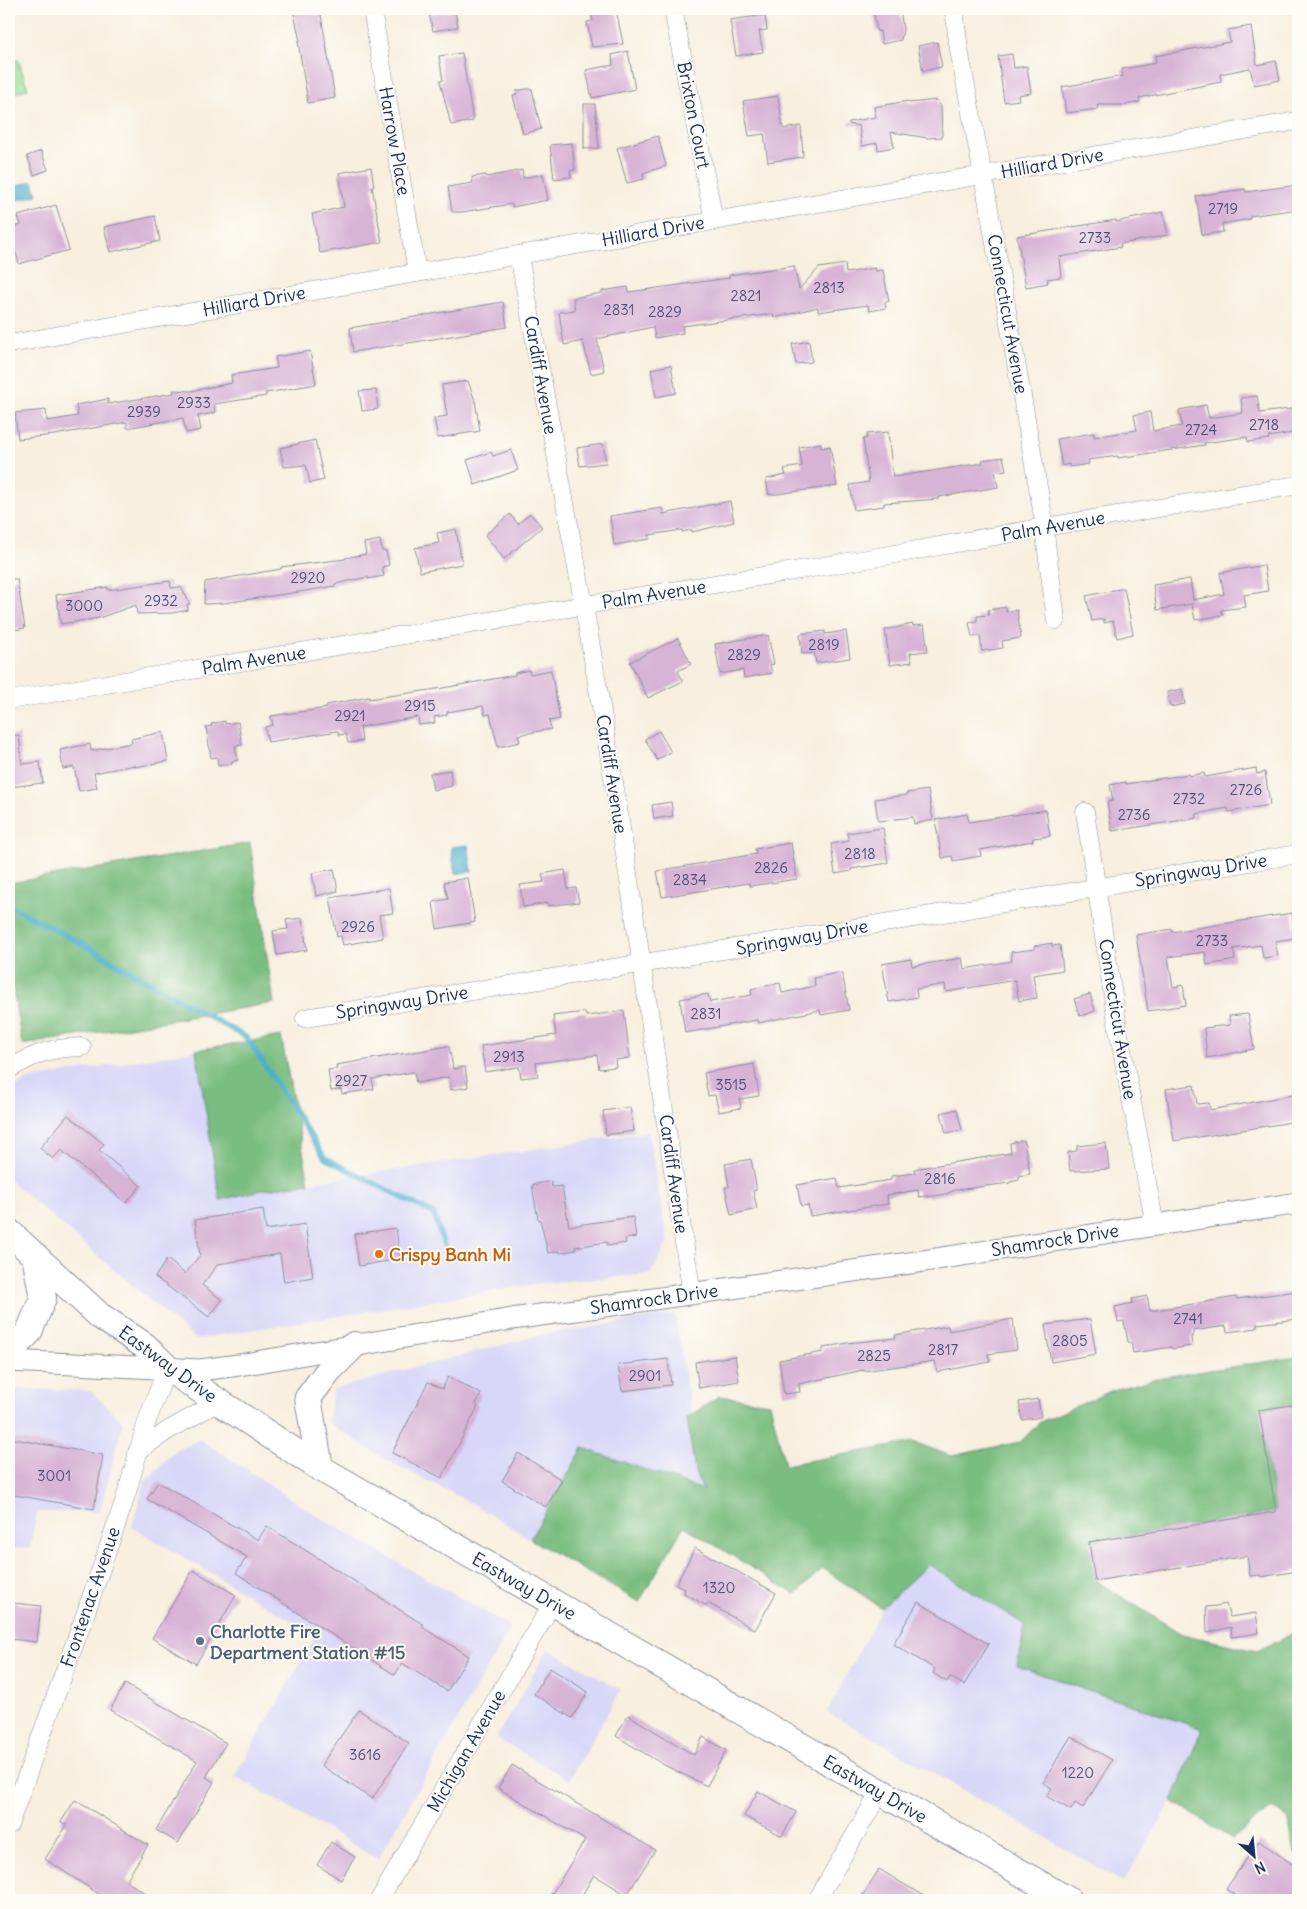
<svg xmlns="http://www.w3.org/2000/svg" width="1307" height="1909" viewBox="0 0 1307 1909" font-family="Delius,sans-serif">
	<style>
		.built { fill: #d8d7f8 }
		.green { fill: #98de98; stroke: #5a867b }
		.forest { fill: #7abd80; stroke: #4a766f }
		.water { fill: #4db0cc; stroke: #347095 }
		.lines { fill: none; stroke-linecap: round; stroke-linejoin: round }
		.stream { stroke: #4db0cc; stroke-width: 5.5 }
		.building { fill: #d7b3d6 }
		.minor-casing { stroke: #8a8f9e; stroke-width: 19 }
		.tertiary-casing { stroke: #8a8f9e; stroke-width: 23 }
		.primary-casing { stroke: #8a8f9e; stroke-width: 28 }
		.minor { stroke: #fff; stroke-width: 18 }
		.tertiary { stroke: #fff; stroke-width: 21 }
		.primary { stroke: #fff; stroke-width: 26 }
		.food-dot { fill: #e8710a; stroke: #fdfcf7; stroke-width: 2 }
		.service-dot { fill: #5c6f8a; stroke: #fdfcf7; stroke-width: 2 }
		.labels { text-anchor: middle; dominant-baseline: central; stroke-width: 4; stroke-linejoin: round; paint-order: stroke }
		.number-label { font-size: 15px; fill: #4a507c }
		.street-label { font-size: 18px; fill: #1b2f5e; stroke: #fdfcf7 }
		.food-label { font-size: 18px; font-weight: bold; fill: #c56008; stroke: #fdfcf7; text-anchor: start }
		.service-label { font-size: 18px; font-weight: bold; fill: #4e5e75; stroke: #fdfcf7; text-anchor: start }
	</style>
	<rect width="100%" height="100%" fill="#fdfcf7"/>
	<filter id="ink" filterUnits="userSpaceOnUse"><feTurbulence type="fractalNoise" baseFrequency=".02" numOctaves="2"/><feDisplacementMap in="SourceGraphic" scale="10" xChannelSelector="R" yChannelSelector="G"/><feConvolveMatrix kernelMatrix="1 2 1 2 8 2 1 2 1" color-interpolation-filters="sRGB"/></filter>
	<filter id="wash" filterUnits="userSpaceOnUse"><feTurbulence type="fractalNoise" baseFrequency=".0096" numOctaves="4" result="noise"/><feDisplacementMap in="SourceGraphic" scale="20" xChannelSelector="R" yChannelSelector="G"/><feGaussianBlur stdDeviation="1.12" result="paint"/><feColorMatrix in="noise" values="0 0 0 0 0 0 0 0 0 0 0 0 0 0 0 0 0 1.4 0 .05"/><feComposite in="paint" operator="in"/></filter>
	<g filter="url(#wash)">
		<rect width="100%" height="100%" fill="#f8efde"/>
		<g class="built">
			<path d="M196 1050 220 1200 266 1189 648 1132 668 1242 651 1274 542 1283 195 1339 9 1180V1090L31 1079Z"/>
			<path d="M675 1314 704 1491 583 1448 530 1539 475 1505 383 1458 327 1422 333 1389 540 1335Z"/>
			<path d="M9 1388 91 1391 123 1422 100 1512H37L30 1548H9Z"/>
			<path d="M200 1439 317 1516 511 1627 378 1859 235 1776 316 1635 132 1527 145 1481 175 1451Z"/>
			<path d="M909 1557 1245 1681 1123 1882 827 1712Z"/>
			<path d="M548 1649 621 1690 569 1780 496 1738Z"/>
		</g>
		<path class="green" d="M18 60 28 88 9 95V63Z"/>
		<g class="forest">
			<path d="M250 843 274 1003 22 1045 9 964V883Z"/>
			<path d="M281 1036 309 1183 266 1189 220 1200 196 1050Z"/>
			<path d="M1298 1357V1403L1259 1410 1276 1512 1089 1542 1096 1581 1182 1634 1257 1651 1298 1631V1856L1295 1854 1288 1818 1273 1807 1232 1839 1172 1801 1202 1729 1017 1666 1025 1625 928 1564 882 1608 822 1568 796 1595 684 1526 639 1602 530 1539 583 1448 703 1490 695 1472 687 1418 719 1396 770 1403 785 1465 914 1442 951 1456 1020 1442 1040 1422 1113 1390 1163 1377Z"/>
		</g>
		<g class="water">
			<path d="M33 181 37 195 13 201 12 198 9 199 10 187Z"/>
			<path d="M468 845 472 871 455 874 451 847Z"/>
		</g>
		<g class="lines">
			<path class="stream" d="M9 905 86 946 247 1038 325 1158 434 1214 447 1255"/>
		</g>
		<g id="blocks">
			<g class="building">
				<path d="M293 9H320L335 98 308 103 298 41H300Z"/>
				<path d="M590 9H616L623 44 592 47 587 22 593 21Z"/>
				<path d="M873 9H900L903 29 901 40 882 44 880 31 877 32Z"/>
				<path d="M455 10 458 27 433 31 429 14Z"/>
				<path d="M765 15 767 30 759 31 763 52 736 56 730 20Z"/>
				<path d="M1251 26 1257 65 1276 61 1280 80 1254 85 1250 68 1220 74 1221 82 1139 98 1140 102 1124 105H1097L1098 109 1066 113 1062 87 1123 76 1122 69 1156 63 1155 56 1230 42 1228 30Z"/>
				<path d="M937 42 942 67 923 71 918 46Z"/>
				<path d="M628 51 635 89 592 98 586 70 613 65 612 55Z"/>
				<path d="M462 53 473 121 451 125 440 81 443 80 439 56Z"/>
				<path d="M1012 54 1014 68 1027 66 1031 93 1018 95 1019 100 1004 102 998 56Z"/>
				<path d="M526 89H532L541 129 523 134 513 96 517 94 516 91Z"/>
				<path d="M778 96 783 129 801 126 803 157 768 162 764 134 749 136 743 101Z"/>
				<path d="M937 100 941 107 942 137 928 138 891 132 894 147 878 150 877 143 862 146 859 126 849 124V122L876 117 874 107 908 101 909 103Z"/>
				<path d="M584 104H595L599 148 584 149Z"/>
				<path d="M658 136 666 166 643 173 644 179 627 183 617 148Z"/>
				<path d="M572 143 575 170 570 171 571 177 554 179 550 145Z"/>
				<path d="M41 151 48 170 34 175 27 156Z"/>
				<path d="M371 167 374 187H372L382 242 320 253 312 214 344 207 339 173Z"/>
				<path d="M522 170 523 178 543 174 548 200 512 207V204L462 212H452L448 187 473 183 472 177 486 175 487 177Z"/>
				<path d="M1298 185V209L1250 216V219L1222 224 1223 232 1202 235 1196 196 1245 189 1246 192Z"/>
				<path d="M56 205 69 250 19 264 9 228 21 225 18 216Z"/>
				<path d="M1163 212 1168 235 1120 244 1121 247 1059 257 1061 277 1047 279 1048 283 1026 287 1017 236 1116 220V222Z"/>
				<path d="M155 216 160 241 110 252 104 227Z"/>
				<path d="M845 264 846 273 875 268 876 271 883 270 889 301 885 302 886 308 869 311 868 305 818 312V307L774 318 773 314 682 326 683 333 655 338 653 327 597 339 604 371 591 374 583 341 564 345 559 312 575 310 573 298 602 293V291L628 287 629 292 729 278V275L794 266 799 289 819 268Z"/>
				<path d="M503 302 507 327 353 352 350 328Z"/>
				<path d="M809 341 812 362 796 364 792 344Z"/>
				<path d="M310 351 316 384 266 393V396L214 404 215 413 198 416 201 430 186 433 183 418 127 428V422L54 435 18 439 15 413 46 410 47 421 78 416 76 405 108 399V404L174 393 173 390 191 391 232 383 231 375 277 368 275 357Z"/>
				<path d="M671 365 676 393 656 397 651 369Z"/>
				<path d="M468 381 475 401 480 431 438 438 434 418 447 416 442 385Z"/>
				<path d="M376 390 378 409 362 411 359 391Z"/>
				<path d="M1257 396 1260 413 1298 408V432L1268 437 1269 439 1248 442 1247 437 1204 443 1205 445 1185 448 1118 458V456L1088 460 1089 464 1069 467V464L1062 466 1057 439 1094 433V437L1137 430 1134 415 1150 412 1153 431 1182 426 1179 410 1206 405 1209 418 1243 413 1241 398Z"/>
				<path d="M888 432 893 477 983 463 982 460 1003 457 1006 470 995 472 998 487 939 497V499L884 503V506L854 510 850 485 869 482 863 439 867 438V434Z"/>
				<path d="M315 440 324 480 310 483 306 465 284 467 280 448Z"/>
				<path d="M821 443V448L830 446 837 486 769 495 766 479 786 475 784 469 802 466 799 447Z"/>
				<path d="M603 444 606 463 580 466 577 448Z"/>
				<path d="M511 450 518 470 475 485 467 460 491 452 493 456Z"/>
				<path d="M730 501 734 522 692 532V530L682 532V530L649 535 650 539 614 545 610 516 662 508 663 514Z"/>
				<path d="M530 513 542 527 504 559 485 535 510 514 518 524Z"/>
				<path d="M456 529 462 564 420 572 415 548 439 543 437 533Z"/>
				<path d="M380 540 382 551H386L389 565 382 567 384 576 368 579V577L335 584V586L305 591 224 603 204 604 205 582 281 569V567L345 559V558L366 554 364 543Z"/>
				<path d="M1264 565 1268 591 1244 595 1246 607 1221 610 1223 615 1195 620 1192 604 1157 610 1153 585 1190 579 1193 600 1224 594 1220 573Z"/>
				<path d="M9 579H17L25 628 9 631Z"/>
				<path d="M170 581 171 588 181 587 190 604H187L188 610 172 613 137 614 136 605 99 618 61 624 56 595 108 587V590Z"/>
				<path d="M1124 588 1133 634 1117 638 1113 621 1104 623V619L1092 621 1086 596Z"/>
				<path d="M1006 607V612L1017 610 1021 638 1002 641 1003 648 982 651 980 636 972 637 969 622 977 621V616L989 615 988 610Z"/>
				<path d="M913 624V626L924 625 928 651 910 653 912 662 890 665 885 630Z"/>
				<path d="M825 631V634L846 631 850 658 816 663 814 653 802 654 800 634Z"/>
				<path d="M768 635 774 664 770 665 772 673 744 678 743 670 720 674 715 644Z"/>
				<path d="M678 638 691 664 678 671 683 681 648 698 630 662Z"/>
				<path d="M529 670 530 674 551 670 560 719 549 721 551 729 518 735 520 742 498 747 490 714 485 715 483 706 447 712V715L434 717 435 723 419 725 418 717 360 727 362 741 348 743 346 734 339 735 338 731 268 742 265 727 273 725 271 716 327 708V705L369 697V699L443 688 515 675V673Z"/>
				<path d="M1182 689 1185 704 1170 707 1167 692Z"/>
				<path d="M225 721V724L238 722 242 745 235 746 238 760 231 762 232 764 218 766 217 757 211 758 206 727 212 726 211 724Z"/>
				<path d="M659 731 671 752 657 760 645 739Z"/>
				<path d="M163 732 168 761 135 767V765L94 773 97 788 79 791 74 767 63 769 60 750 90 744 91 751 132 743 131 739Z"/>
				<path d="M19 735 22 764 40 762 43 783 9 787V736Z"/>
				<path d="M1256 768 1257 774 1265 772 1270 805 1229 812 1228 808 1196 814 1197 818 1112 831 1107 802 1113 801 1110 785 1126 782V784L1189 774V776L1204 773 1205 777Z"/>
				<path d="M450 770 452 786 433 790 430 773Z"/>
				<path d="M928 790 933 820 914 824 913 817 878 821 875 799 907 795V793Z"/>
				<path d="M671 802 673 816 654 819 652 805Z"/>
				<path d="M1046 810 1050 836 1033 838V841L980 850 981 856 953 861 952 856 942 858 935 820 967 814 969 822Z"/>
				<path d="M883 828 888 863 851 869V871L835 874 831 844 849 841 847 833Z"/>
				<path d="M791 843 797 879 750 886 749 883 662 897 657 871 744 856 756 854 755 849Z"/>
				<path d="M334 869 338 891 316 896 312 873Z"/>
				<path d="M565 870 568 889 576 888 579 902 548 906V903L523 907 520 885 544 882 542 874Z"/>
				<path d="M468 878 475 922 437 929 433 902 448 899 444 882Z"/>
				<path d="M389 888 393 913 379 915 383 938 343 945 341 936 337 937 330 898Z"/>
				<path d="M1292 913 1296 938 1275 941 1278 956 1263 958 1261 945 1233 949 1235 960 1207 965 1205 952 1168 957 1173 987 1183 985 1186 1005 1148 1011 1136 935 1172 929V932Z"/>
				<path d="M302 918 307 950 277 955 273 931 288 929 286 920Z"/>
				<path d="M1052 943V946L1060 945 1063 970 1033 975 1037 998 1019 1001 1015 980 946 992 945 984 916 989 917 997 889 1002 882 964 911 959 912 966 962 958 964 969 1012 961 1011 952 1035 949 1034 946Z"/>
				<path d="M842 972 849 1010 821 1015 820 1010 758 1023 757 1020 685 1033 680 999 708 994 710 1002 752 995 751 989 780 983 782 993 815 986 814 978Z"/>
				<path d="M1090 994 1095 1011 1080 1016 1074 999Z"/>
				<path d="M624 1011 630 1058 615 1060 616 1067 599 1069 597 1055 536 1063 538 1076 521 1078 519 1067 485 1072 481 1046 556 1035 553 1016 585 1012 586 1016Z"/>
				<path d="M1248 1014 1254 1049 1207 1058 1204 1028 1230 1025 1229 1016Z"/>
				<path d="M449 1046 453 1069 465 1067 468 1087 451 1090 449 1077 416 1083 414 1072 372 1079 374 1089 342 1094 341 1089 331 1091 328 1070 337 1069 336 1065Z"/>
				<path d="M754 1064 759 1096 739 1099 741 1108 719 1112 715 1095 708 1096 704 1073Z"/>
				<path d="M1194 1085 1197 1104 1209 1103 1210 1110 1298 1094V1121L1174 1141 1166 1089Z"/>
				<path d="M630 1107 634 1131 606 1135 603 1111Z"/>
				<path d="M957 1109 962 1130 946 1133 941 1113Z"/>
				<path d="M68 1115 104 1144 99 1150 141 1186 126 1203 61 1150 53 1159 40 1148Z"/>
				<path d="M1024 1140 1030 1174 1019 1176V1180L1010 1182V1183L955 1190 946 1194 928 1197V1196L919 1197 918 1190 887 1195 888 1204 810 1216 808 1205 801 1206 797 1185 837 1178 839 1188 891 1180V1176L915 1173 914 1169 1011 1153 1010 1143Z"/>
				<path d="M1106 1143 1109 1169 1070 1171 1068 1152 1077 1151V1146Z"/>
				<path d="M751 1159 756 1185V1190L753 1191 757 1209 731 1215 725 1187H729L725 1164Z"/>
				<path d="M551 1181 552 1187 562 1186 569 1226 633 1217 636 1237 625 1239 626 1243 607 1246V1242L575 1247 576 1250 560 1253 559 1251 548 1253 540 1219H538L532 1185Z"/>
				<path d="M263 1209 266 1230 305 1224 313 1277 284 1282 280 1254 218 1264 202 1285 222 1300 209 1317 155 1277 167 1259 185 1274 200 1255 195 1220Z"/>
				<path d="M396 1228 400 1259 359 1266 354 1234Z"/>
				<path d="M1298 1291V1319L1257 1324V1328L1227 1332 1226 1326 1193 1331V1336H1191L1192 1346 1172 1349 1171 1347 1133 1353 1131 1342H1128L1124 1321 1118 1322 1115 1307 1133 1303 1132 1299 1147 1296 1150 1311 1236 1297 1237 1299Z"/>
				<path d="M1013 1319 1017 1350 988 1354 990 1362 937 1372 935 1361 863 1371V1370L799 1384 800 1392 784 1394 779 1360 823 1352V1348L847 1343 896 1338 895 1335 948 1326 949 1331Z"/>
				<path d="M1090 1319 1096 1354 1051 1362 1045 1325Z"/>
				<path d="M735 1356 739 1381 699 1388 695 1362Z"/>
				<path d="M668 1359 671 1385 622 1391 618 1365Z"/>
				<path d="M448 1377 481 1394 476 1404 478 1406 442 1478 392 1453 428 1382 442 1389Z"/>
				<path d="M1038 1399 1041 1417 1022 1420 1019 1402Z"/>
				<path d="M1298 1404V1571L1261 1577 1260 1575 1250 1576 1247 1556 1095 1581 1089 1542 1276 1512 1259 1410Z"/>
				<path d="M9 1438 103 1455 94 1509 9 1494Z"/>
				<path d="M518 1453 562 1480 546 1507 502 1481Z"/>
				<path d="M158 1482 258 1540 267 1526 424 1625 422 1627 469 1656 447 1691 402 1663 395 1675 236 1573 247 1557 147 1499Z"/>
				<path d="M695 1548 776 1593 755 1630 708 1603 707 1606 684 1593 685 1589 676 1584Z"/>
				<path d="M193 1570 236 1595 196 1664 152 1638Z"/>
				<path d="M918 1602 989 1644 964 1685 950 1677 947 1682 933 1673 935 1669 893 1644Z"/>
				<path d="M13 1603 41 1606 37 1642 9 1639Z"/>
				<path d="M1226 1604 1230 1617 1256 1613 1259 1633 1232 1637 1231 1627 1207 1633 1206 1607 1216 1606Z"/>
				<path d="M550 1668 588 1692 572 1718 534 1694Z"/>
				<path d="M125 1684 226 1743 206 1777 214 1782 178 1843 156 1830 197 1761 110 1710Z"/>
				<path d="M359 1710 409 1743 372 1799 321 1765Z"/>
				<path d="M628 1715 694 1755 703 1737 726 1750 707 1786 664 1765 616 1736Z"/>
				<path d="M1071 1736 1112 1760 1083 1808 1075 1803 1071 1810 1046 1796 1052 1788 1043 1783Z"/>
				<path d="M512 1765 655 1850 627 1895 594 1875 579 1900H548L585 1840 498 1788Z"/>
				<path d="M758 1791 796 1812 782 1836 744 1816Z"/>
				<path d="M75 1800 148 1845 126 1881 156 1900H108L45 1859 67 1825 61 1822Z"/>
				<path d="M1259 1841 1298 1868V1900H1242L1226 1889Z"/>
				<path d="M331 1842 355 1857 341 1880 317 1865Z"/>
				<path d="M879 1869 900 1882 932 1900H860Z"/>
			</g>
		</g>
	</g>
	<g filter="url(#ink)">
		<use href="#blocks" fill-opacity="0" stroke="#8a8f9e" stroke-width="1"/>
		<g class="lines">
			<defs>
				<g id="minor">
					<path d="M372 9 417 272"/>
					<path d="M673 9 714 221"/>
					<path d="M954 9 959 50 983 175 1045 527 1046 543 1056 620"/>
					<path d="M519 255 584 606 616 795 692 1295"/>
					<path d="M9 344 748 215 1298 121"/>
					<path d="M9 700 867 559 1045 527 1298 485"/>
					<path d="M1085 812 1118 1029 1155 1225"/>
					<path d="M305 1018 657 961 1298 854"/>
					<path d="M9 1069C37 1053 49 1048 82 1047"/>
					<path d="M137 1452 167 1431 220 1401"/>
					<path d="M9 1825 85 1615 125 1499 147 1421 167 1368"/>
					<path d="M379 1900 553 1602"/>
					<path d="M817 1900 880 1792"/>
				</g>
				<path id="tertiary" d="M9 1361 200 1370 239 1365 512 1319 917 1262 1298 1203"/>
				<g id="primary">
					<path d="M9 1232 100 1316 145 1346 167 1368 320 1468 1068 1900"/>
					<path d="M9 1352 29 1332 43 1298 35 1256"/>
					<path d="M320 1468 308 1398 329 1370 354 1345"/>
				</g>
			</defs>
			<use href="#minor" class="minor-casing"/>
			<use href="#tertiary" class="tertiary-casing"/>
			<use href="#primary" class="primary-casing"/>
			<use href="#minor" class="minor"/>
			<use href="#tertiary" class="tertiary"/>
			<use href="#primary" class="primary"/>
		</g>
	</g>
	<circle class="food-dot" cx="379" cy="1254" r="5"/>
	<circle class="service-dot" cx="200" cy="1641" r="5"/>
	<g class="labels">
		<g class="number-label">
			<text x="1223" y="208">2719</text>
			<text x="1095" y="237">2733</text>
			<text x="829" y="287">2813</text>
			<text x="746" y="295">2821</text>
			<text x="619" y="309">2831</text>
			<text x="665" y="311">2829</text>
			<text x="194" y="402">2933</text>
			<text x="144" y="411">2939</text>
			<text x="1264" y="424">2718</text>
			<text x="1201" y="429">2724</text>
			<text x="308" y="577">2920</text>
			<text x="161" y="600">2932</text>
			<text x="84" y="605">3000</text>
			<text x="824" y="644">2819</text>
			<text x="744" y="654">2829</text>
			<text x="420" y="705">2915</text>
			<text x="350" y="715">2921</text>
			<text x="1246" y="789">2726</text>
			<text x="1189" y="798">2732</text>
			<text x="1134" y="814">2736</text>
			<text x="860" y="853">2818</text>
			<text x="771" y="867">2826</text>
			<text x="690" y="879">2834</text>
			<text x="358" y="926">2926</text>
			<text x="1212" y="940">2733</text>
			<text x="706" y="1013">2831</text>
			<text x="509" y="1056">2913</text>
			<text x="351" y="1080">2927</text>
			<text x="731" y="1084">3515</text>
			<text x="940" y="1178">2816</text>
			<text x="1188" y="1318">2741</text>
			<text x="1070" y="1340">2805</text>
			<text x="943" y="1349">2817</text>
			<text x="874" y="1355">2825</text>
			<text x="645" y="1375">2901</text>
			<text x="54" y="1475">3001</text>
			<text x="719" y="1587">1320</text>
			<text x="365" y="1754">3616</text>
			<text x="1078" y="1772">1220</text>
		</g>
		<g class="street-label">
			<text transform="translate(694 115) rotate(79)">Brixton Court</text>
			<text transform="translate(395 141) rotate(80)">Harrow Place</text>
			<text transform="translate(1052 163) rotate(-10)">Hilliard Drive</text>
			<text transform="translate(653 231) rotate(-10)">Hilliard Drive</text>
			<text transform="translate(254 301) rotate(-10)">Hilliard Drive</text>
			<text transform="translate(1008 314) rotate(80)">Connecticut Avenue</text>
			<text transform="translate(541 375) rotate(80)">Cardiff Avenue</text>
			<text transform="translate(1053 526) rotate(-10)">Palm Avenue</text>
			<text transform="translate(654 594) rotate(-9)">Palm Avenue</text>
			<text transform="translate(254 660) rotate(-9)">Palm Avenue</text>
			<text transform="translate(612 774) rotate(81)">Cardiff Avenue</text>
			<text transform="translate(1201 870) rotate(-9)">Springway Drive</text>
			<text transform="translate(802 937) rotate(-10)">Springway Drive</text>
			<text transform="translate(402 1002) rotate(-9)">Springway Drive</text>
			<text transform="translate(1118 1019) rotate(81)">Connecticut Avenue</text>
			<text transform="translate(674 1174) rotate(82)">Cardiff Avenue</text>
			<text transform="translate(1055 1240) rotate(-9)">Shamrock Drive</text>
			<text transform="translate(654 1299) rotate(-8)">Shamrock Drive</text>
			<text transform="translate(168 1364) rotate(36)">Eastway Drive</text>
			<text transform="translate(524 1586) rotate(30)">Eastway Drive</text>
			<text transform="translate(90 1597) rotate(-71)">Frontenac Avenue</text>
			<text transform="translate(466 1751) rotate(-60)">Michigan Avenue</text>
			<text transform="translate(875 1789) rotate(30)">Eastway Drive</text>
		</g>
		<g class="food-label">
			<text x="389" y="1254">Crispy Banh Mi</text>
		</g>
		<g class="service-label">
			<text x="210" y="1631">Charlotte Fire<tspan x="210" dy="21">Department Station #15</tspan></text>
		</g>
	</g>
	<rect width="1307" height="1909" fill="none" stroke="#fdfcf7" stroke-width="30"/>
	<g transform="translate(1254 1856) rotate(153)" stroke="#fdfcf7" stroke-width="4" paint-order="stroke">
	<path d="M0-4L9 19L0 12L-9 19Z" fill="#1b2f5e"/>
	<text y="-8" font-size="14" font-weight="bold" text-anchor="middle" fill="#1b2f5e">N</text>
	</g>
</svg>
